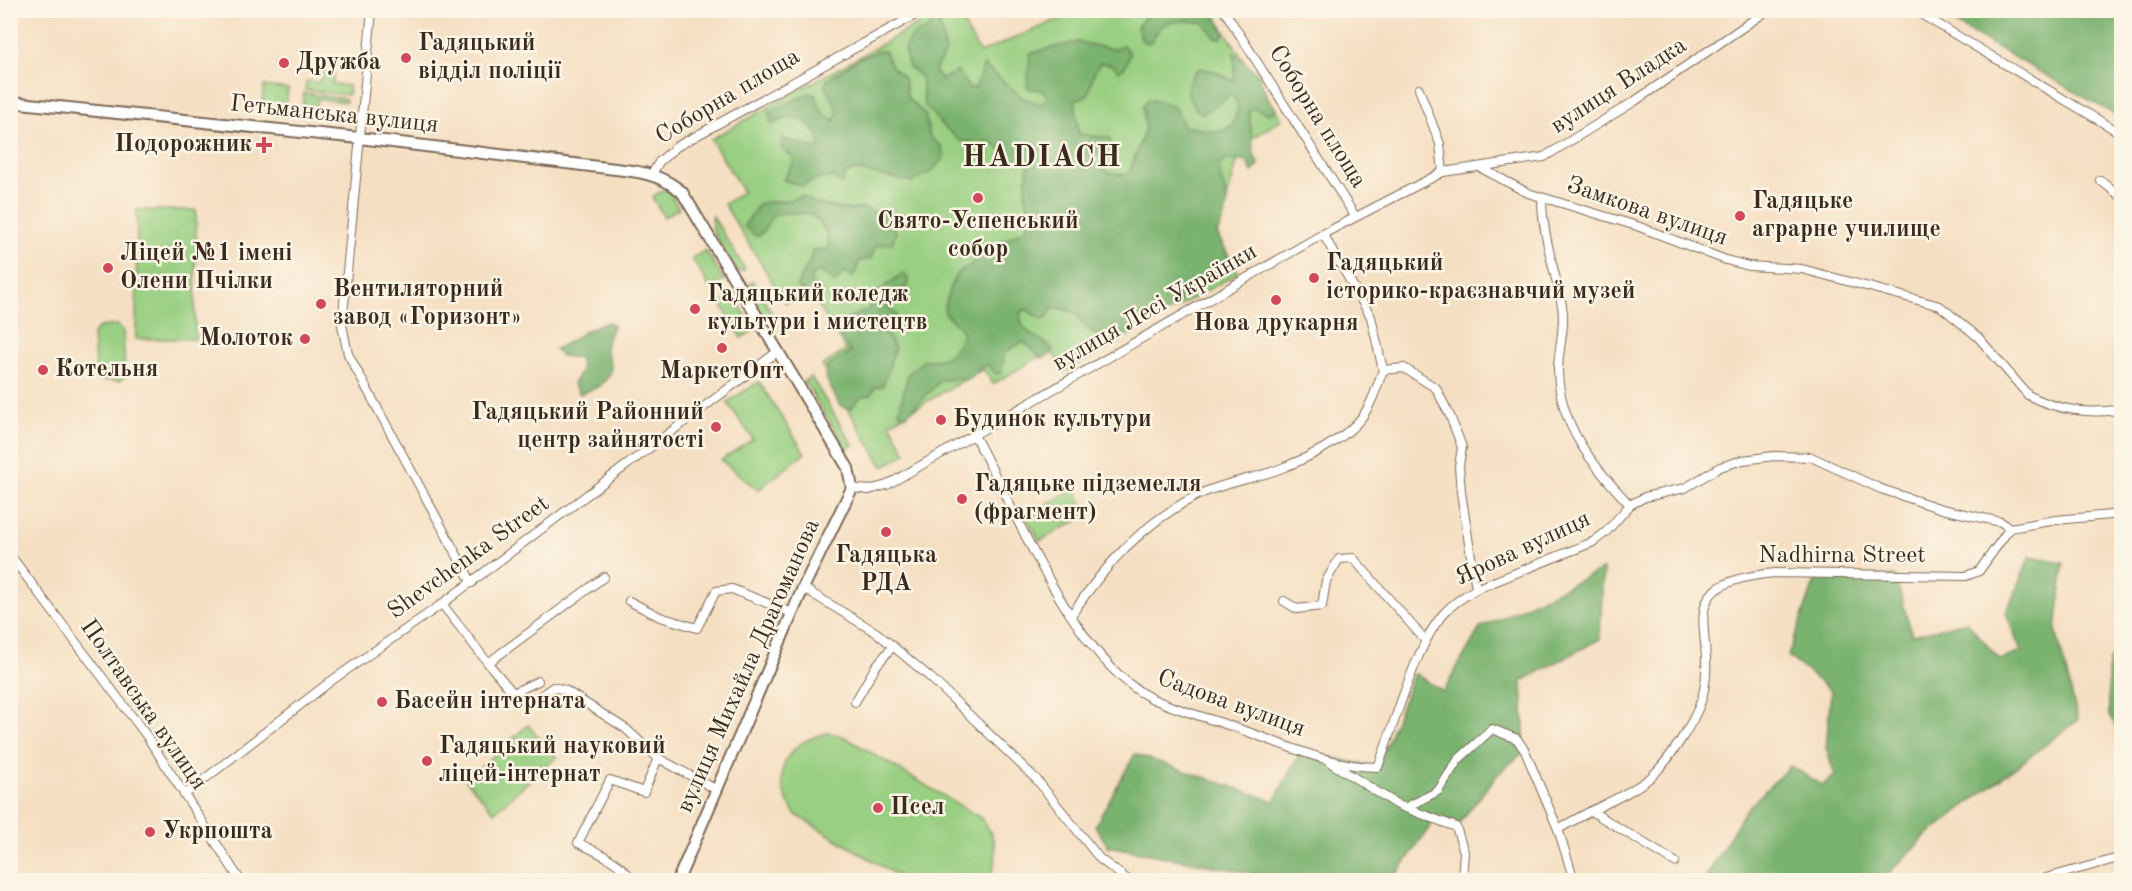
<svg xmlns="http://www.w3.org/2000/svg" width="2132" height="891" viewBox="0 0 2132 891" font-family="'Old Standard TT',serif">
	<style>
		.green { fill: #99cf82; stroke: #6a7c50; stroke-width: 1.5 }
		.forest { fill: #7ab270; stroke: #5a6e47; stroke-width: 1.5 }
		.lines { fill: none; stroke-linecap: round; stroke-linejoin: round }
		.street-casing { stroke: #7c6957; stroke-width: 10 }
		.secondary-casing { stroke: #7c6957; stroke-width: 14 }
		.street { stroke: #fff; stroke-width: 8 }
		.secondary { stroke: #fff; stroke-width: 10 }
		.poi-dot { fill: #d1495b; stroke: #fcf5e5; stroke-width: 2 }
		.labels { text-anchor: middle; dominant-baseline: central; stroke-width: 5; stroke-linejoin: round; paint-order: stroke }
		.poi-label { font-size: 24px; font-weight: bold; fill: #3b2a1e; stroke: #fcf5e5; text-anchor: start }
		.street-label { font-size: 24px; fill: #3b2a1e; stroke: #fcf5e5 }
		.district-label { font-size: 30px; font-weight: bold; letter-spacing: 1.5px; fill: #3b2a1e; stroke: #fcf5e5 }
	</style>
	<rect width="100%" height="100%" fill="#fcf5e5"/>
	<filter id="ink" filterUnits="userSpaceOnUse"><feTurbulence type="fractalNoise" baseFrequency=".0167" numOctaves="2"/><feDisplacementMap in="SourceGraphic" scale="12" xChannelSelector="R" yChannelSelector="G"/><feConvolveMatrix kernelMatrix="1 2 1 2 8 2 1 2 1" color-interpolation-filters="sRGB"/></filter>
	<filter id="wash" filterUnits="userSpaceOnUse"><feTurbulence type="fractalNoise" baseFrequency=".008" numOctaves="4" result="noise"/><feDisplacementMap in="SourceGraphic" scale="24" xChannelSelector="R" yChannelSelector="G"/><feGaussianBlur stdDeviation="1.35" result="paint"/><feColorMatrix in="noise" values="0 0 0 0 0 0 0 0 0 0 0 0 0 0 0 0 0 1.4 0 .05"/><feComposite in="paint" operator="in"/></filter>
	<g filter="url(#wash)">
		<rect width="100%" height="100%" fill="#f5dfc2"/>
		<g class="green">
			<path d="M943 10 956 11 980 53 1078 11H1212L1282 119 1242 145 1217 234 1238 273 1064 372 1051 350 993 384 983 369 890 423 906 453 883 467 822 366 846 350 809 291 786 304 724 204 743 192 711 139Z"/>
			<path d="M321 72 334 73 333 84 349 86 348 95 305 90 306 81 320 82Z"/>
			<path d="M264 86 288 89 285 112 261 109Z"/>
			<path d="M304 93 346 99V102L317 99 315 115 301 114Z"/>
			<path d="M667 188 679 208 664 217 652 197Z"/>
			<path d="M137 210H196L195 339H136Z"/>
			<path d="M712 215 745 269 740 272 737 271 713 232Z"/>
			<path d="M706 250 724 280 710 288 692 258Z"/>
			<path d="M753 281 774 317 766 322 746 288Z"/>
			<path d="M734 296 755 330 741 338 721 304Z"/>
			<path d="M117 325 123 330 125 376 120 381 100 380 96 376 93 334 99 327Z"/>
			<path d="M811 377 853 445 847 449 804 381Z"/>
			<path d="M759 382 805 453 758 490 721 460 753 439 727 402Z"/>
			<path d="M1074 489 1088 514 1040 541 1025 516Z"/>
			<path d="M528 725 557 757 494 812 466 780Z"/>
			<path d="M828 733 843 736 981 818C997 838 1001 858 988 880H905L796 815C768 778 783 742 828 733Z"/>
		</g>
		<g class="forest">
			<path d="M1159 11H1214L1224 33 1222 38H1216L1203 22C1180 22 1162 15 1153 40L1148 43 1142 41 1137 27 1145 17Z"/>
			<path d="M1933 11H2121V118Z"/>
			<path d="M933 22H939L946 51 934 72 942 79 957 71 969 88H975L984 65 1023 98 1041 104 1047 98C1045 89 1039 90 1030 89L1027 86 1030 53 1077 42 1113 49 1123 45 1130 54 1124 69 1119 71 1111 64 1100 63 1094 73 1088 95 1075 100 1079 134 1110 138C1114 152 1104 153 1093 155L1092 161 1107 172 1124 175 1129 173 1145 129 1143 106 1148 99C1171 105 1176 102 1183 126L1219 132 1233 125 1238 108 1235 98 1229 96 1202 114C1185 102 1183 82 1199 68L1214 71 1234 81V53L1259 75 1267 97 1276 108 1274 112 1269 114 1253 108 1249 111 1254 155 1259 165 1252 172 1247 162 1226 159 1219 166C1219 178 1223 184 1226 195 1230 209 1222 221 1217 234L1230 260C1203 287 1141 333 1104 340L1087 329 1074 312 1053 307 1048 317 1041 319 1027 310 1021 311C1017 334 1039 335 1053 349L1051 354 1043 358C1034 355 1032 346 1023 342L1005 352 1001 373 996 374 989 366 984 365 969 379 941 380 906 416 901 415 899 411 908 374 924 360C948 362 952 355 963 334 959 324 950 321 944 311L949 290 957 273 971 265 982 252 1026 229 1030 212 1025 195 1028 163 1013 160 992 143 960 141 942 125 924 104 921 77 909 67 904 50C910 38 912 32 926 31Z"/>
			<path d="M878 51H884L892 67 904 78 908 99 925 114 930 137 942 147 944 158 930 173 912 182 854 170 846 174 842 184 833 177 812 181 803 186 783 180 793 164V158L781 148 782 138 815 148 820 147C821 132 805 118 791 118 784 118 778 123 771 124L769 112 810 93 816 95 821 111 834 121 838 111 825 85 827 80 858 59Z"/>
			<path d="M802 196 817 204 849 210 864 208 889 218 896 233 892 243 875 246 871 259 860 261 853 277 845 271 835 284 821 271 811 276 812 285 824 293 821 300 815 299 797 287C800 272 812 266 812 250L827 249C832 234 821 223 810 214 800 213 776 211 771 218 766 224 766 230 760 235L755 236 744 226 759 204C773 200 789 202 802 196Z"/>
			<path d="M903 273 909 280 907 287 887 296 888 305 897 316 884 329 895 348 883 386 875 387 871 395 861 397 849 410 839 404 825 376 827 367 850 352C848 347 845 344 842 339 833 321 856 314 868 310L875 294Z"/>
			<path d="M608 322 613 325 605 347 611 365 610 375 600 386 580 394 573 384 581 371 580 358 561 356 555 349C577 340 583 328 608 322Z"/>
			<path d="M2030 557 2064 563 2056 630 2078 720 1928 834 1882 880 1858 874 1847 880H1704L1745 811 1790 766 1822 785 1835 776 1826 748 1831 691 1788 656 1817 575 1895 576 1912 635 1967 622 2000 660 2021 652 2006 613Z"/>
			<path d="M1603 569 1600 639 1522 681 1525 751 1497 775 1456 827 1435 819 1393 880H1287L1108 846 1095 826 1135 754 1274 801 1301 751 1378 767 1414 673 1443 692 1480 628Z"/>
			<path d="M2121 639V735L2109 714 2108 663Z"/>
		</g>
	</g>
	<g filter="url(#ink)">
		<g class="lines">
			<defs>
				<g id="street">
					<path d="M372 10 342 325 348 354 472 583"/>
					<path d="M1224 10 1355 216"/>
					<path d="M1914 10 2122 134"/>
					<path d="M1419 89 1440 144 1443 172"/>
					<path d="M1481 168 1528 193 1637 226 1726 260 1749 266 1802 269 1940 306 1978 337 2028 395C2056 410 2091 415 2122 409"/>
					<path d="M652 174 659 162 676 147 924 10"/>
					<path d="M2100 180 2122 197"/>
					<path d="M1542 198C1542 234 1555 270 1562 306 1566 326 1558 350 1558 370 1559 426 1594 467 1630 505"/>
					<path d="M1323 234 1371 317 1383 370"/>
					<path d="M1383 370 1404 368 1436 388 1450 416 1462 447 1459 466 1461 492 1476 589"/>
					<path d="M974 435C1016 510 1072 656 1149 697 1175 710 1219 721 1248 732 1290 747 1333 767 1378 767 1394 726 1417 640 1446 611 1455 602 1466 595 1476 589L1593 542 1606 532 1630 505 1645 497 1685 488 1720 467 1743 460 1774 456 1811 457 1881 489 1942 509 2001 522 2010 528 2056 520 2122 514"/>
					<path d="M852 488 869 490 887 485 1323 234 1443 172 1544 157 1635 101 1768 10"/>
					<path d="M10 555 146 735 240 880"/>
					<path d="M803 588 877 633 931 678 1037 780 1100 859 1128 880"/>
					<path d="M629 601 660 617 697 628 716 591 732 589 792 613"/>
					<path d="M1284 601 1297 609 1322 606 1326 581 1339 559 1353 558 1425 640"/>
					<path d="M442 604 488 663 604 577"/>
					<path d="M1072 614C1106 564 1142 524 1196 496 1225 481 1258 479 1287 466 1310 457 1340 441 1357 423 1370 410 1377 387 1383 370"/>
					<path d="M488 663 513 693 538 681"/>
					<path d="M540 696 553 687 565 690 626 729 658 758"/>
					<path d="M855 702 876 666 893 646"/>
					<path d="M1331 763 1398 805 1456 827 1464 852 1462 880"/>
					<path d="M184 795 331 681 442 604 777 352"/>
					<path d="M1405 808 1438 791 1458 760 1492 729 1517 739 1525 751 1558 829 1574 880"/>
					<path d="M1591 811C1611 801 1634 791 1651 777 1668 762 1694 723 1701 701 1723 634 1661 583 1775 573L1966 576 1979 571 2010 528"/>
					<path d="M1558 829 1591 811 1675 862"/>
					<path d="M633 880C618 861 600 853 578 843L610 780 644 792 658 758 717 790"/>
					<path d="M2039 880 2122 857"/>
				</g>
				<path id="secondary" d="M10 102 359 138 632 171C652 174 666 179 682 192L848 468 852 488 803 588 678 880"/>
			</defs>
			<use href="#street" class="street-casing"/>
			<use href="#secondary" class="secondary-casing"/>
			<use href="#street" class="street"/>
			<use href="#secondary" class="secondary"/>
		</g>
	</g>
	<g class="poi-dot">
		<circle cx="406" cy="58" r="6"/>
		<circle cx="284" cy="63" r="6"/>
		<path d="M261 136h6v6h6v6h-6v6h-6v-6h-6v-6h6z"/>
		<circle cx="978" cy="198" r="6"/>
		<circle cx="1740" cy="216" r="6"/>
		<circle cx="108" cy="268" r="6"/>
		<circle cx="1314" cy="278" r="6"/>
		<circle cx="1276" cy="300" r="6"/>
		<circle cx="321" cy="304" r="6"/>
		<circle cx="695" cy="309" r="6"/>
		<circle cx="305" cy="339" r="6"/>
		<circle cx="722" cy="348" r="6"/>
		<circle cx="43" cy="370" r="6"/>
		<circle cx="941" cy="420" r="6"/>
		<circle cx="716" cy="427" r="6"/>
		<circle cx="962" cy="499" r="6"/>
		<circle cx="886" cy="532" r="6"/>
		<circle cx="382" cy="702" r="6"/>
		<circle cx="427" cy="761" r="6"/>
		<circle cx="878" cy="808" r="6"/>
		<circle cx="150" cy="832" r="6"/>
	</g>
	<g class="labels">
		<g class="poi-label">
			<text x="418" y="44">Гадяцький<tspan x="418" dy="28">відділ поліції</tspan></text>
			<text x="296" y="63">Дружба</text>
			<text x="252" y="145" text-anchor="end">Подорожник</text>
			<text x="1752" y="202">Гадяцьке<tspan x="1752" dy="28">аграрне училище</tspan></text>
			<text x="978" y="222" text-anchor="middle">Свято-Успенський<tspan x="978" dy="28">собор</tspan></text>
			<text x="120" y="254">Ліцей №1 імені<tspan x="120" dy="28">Олени Пчілки</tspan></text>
			<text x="1326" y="264">Гадяцький<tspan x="1326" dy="28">історико-краєзнавчий музей</tspan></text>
			<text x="333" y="290">Вентиляторний<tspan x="333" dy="28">завод «Горизонт»</tspan></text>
			<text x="707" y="295">Гадяцький коледж<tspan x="707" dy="28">культури і мистецтв</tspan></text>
			<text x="1276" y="324" text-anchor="middle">Нова друкарня</text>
			<text x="293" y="339" text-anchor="end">Молоток</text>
			<text x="55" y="370">Котельня</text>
			<text x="722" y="372" text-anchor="middle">МаркетОпт</text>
			<text x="704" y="413" text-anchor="end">Гадяцький Районний<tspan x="704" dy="28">центр зайнятості</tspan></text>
			<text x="953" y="420">Будинок культури</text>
			<text x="974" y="485">Гадяцьке підземелля<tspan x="974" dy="28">(фрагмент)</tspan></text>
			<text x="886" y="556" text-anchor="middle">Гадяцька<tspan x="886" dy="28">РДА</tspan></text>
			<text x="394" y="702">Басейн інтерната</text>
			<text x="439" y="747">Гадяцький науковий<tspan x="439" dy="28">ліцей-інтернат</tspan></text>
			<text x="890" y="808">Псел</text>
			<text x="162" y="832">Укрпошта</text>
		</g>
		<g class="street-label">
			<text transform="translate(1619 86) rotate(-33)">вулиця Владка</text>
			<text transform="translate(728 97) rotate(-31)">Соборна площа</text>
			<text transform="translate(334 115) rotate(6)">Гетьманська вулиця</text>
			<text transform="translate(1317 117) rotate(58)">Соборна площа</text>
			<text transform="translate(1647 212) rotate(19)">Замкова вулиця</text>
			<text transform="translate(1155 308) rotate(-30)">вулиця Лесі Українки</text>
			<text transform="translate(1523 549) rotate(-25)">Ярова вулиця</text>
			<text x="1842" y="556">Nadhirna Street</text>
			<text transform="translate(469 558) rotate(-36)">Shevchenka Street</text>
			<text transform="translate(749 666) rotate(-66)">вулиця Михайла Драгоманова</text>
			<text transform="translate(1231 704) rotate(20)">Садова вулиця</text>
			<text transform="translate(143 705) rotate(55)">Полтавська вулиця</text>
		</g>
		<g class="district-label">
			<text x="1042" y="158">HADIACH</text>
		</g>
	</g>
	<rect width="2132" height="891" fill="none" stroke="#fcf5e5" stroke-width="36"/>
</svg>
